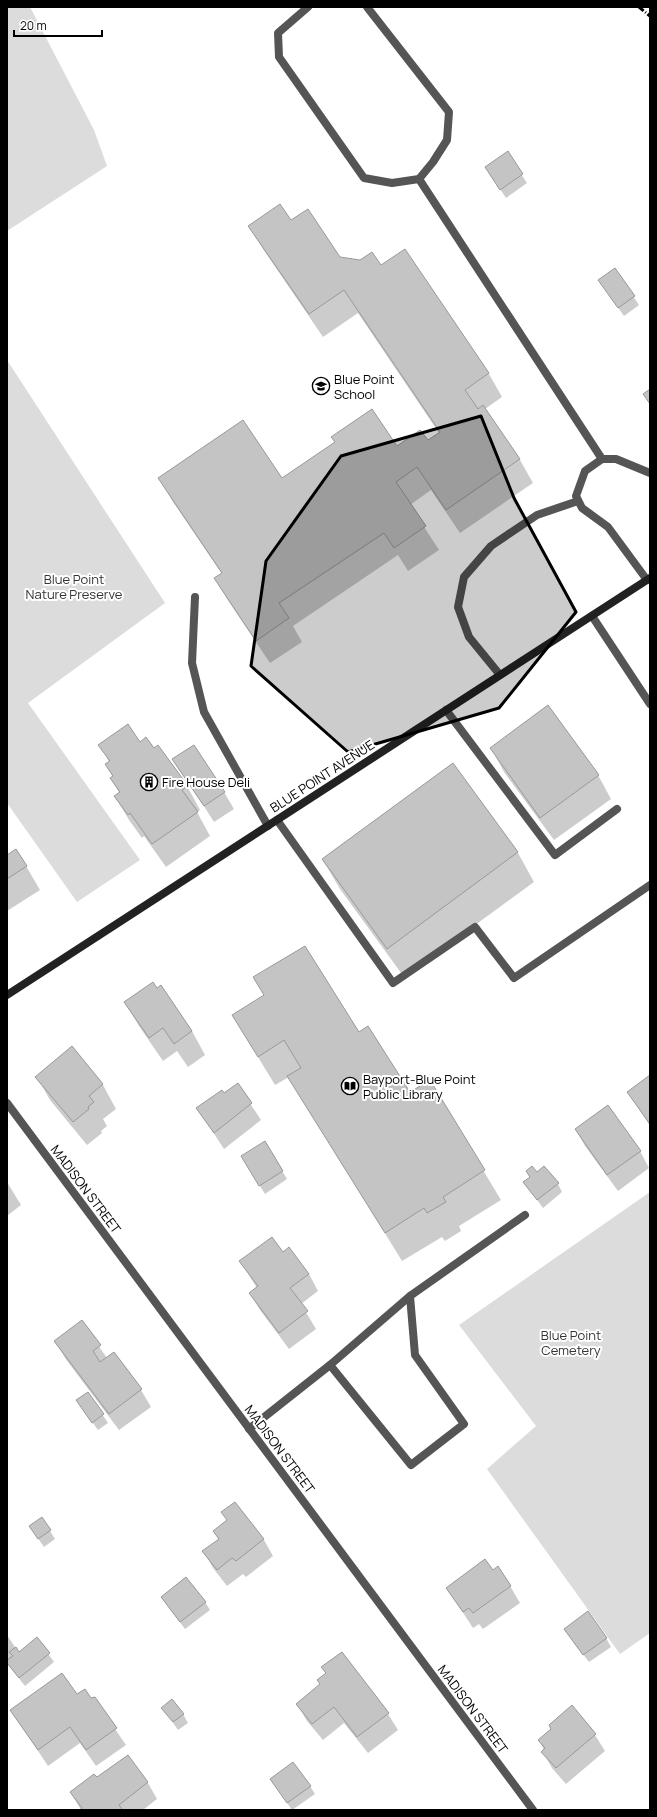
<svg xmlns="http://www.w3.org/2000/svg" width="657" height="1817" viewBox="0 0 657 1817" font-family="Manrope,sans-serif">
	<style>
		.green { fill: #dcdcdc }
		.shadow { fill: #0003 }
		.building { fill: #c4c4c4; stroke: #999 }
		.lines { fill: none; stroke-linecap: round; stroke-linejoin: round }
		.lane { stroke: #555; stroke-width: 8 }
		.street { stroke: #555; stroke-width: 8 }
		.secondary { stroke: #222; stroke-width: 8 }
		.rail { stroke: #000; stroke-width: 3; stroke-dasharray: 6 2 1 2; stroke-linecap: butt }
		.marked { fill: #000; fill-opacity: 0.2; stroke: #000; stroke-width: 3; stroke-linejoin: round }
		.labels { text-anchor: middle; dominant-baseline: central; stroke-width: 4; stroke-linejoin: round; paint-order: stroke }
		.poi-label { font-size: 13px; fill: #000; stroke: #fff; text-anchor: start }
		.park-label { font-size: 13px; fill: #333; stroke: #fff }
		.street-label { font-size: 13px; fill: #000; stroke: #fff }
	</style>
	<rect width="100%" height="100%" fill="#fff"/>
	<g class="green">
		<path d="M7 7H30L94 130 107 166 7 231Z"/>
		<path d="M7 360 165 603 28 703 140 860 77 902 7 803Z"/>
		<path d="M650 1192V1633L620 1654 487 1469 536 1426 459 1325Z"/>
	</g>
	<g class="shadow">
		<path d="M507 153 527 183 506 198 491 175Z"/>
		<path d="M290 222 339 258 380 267 405 250 489 374 502 397 485 409 520 460 533 483 460 533 431 490 410 505 439 550 408 571 398 555 293 626 302 642 270 663 229 602 215 579 222 574 173 502 159 478 282 480 335 443 332 437 397 447 427 442 439 433 358 313 323 337 263 249 250 226Z"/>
		<path d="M615 269 639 305 624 316 604 288Z"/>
		<path d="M140 743 154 750 187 786 200 810 197 812 210 836 166 867 144 836 142 838 129 820 115 796 120 794 111 779 113 777 106 764 109 762 100 745Z"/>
		<path d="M491 748 598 775 611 799 554 840 504 772Z"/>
		<path d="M174 759 224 792 234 809 214 822Z"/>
		<path d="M452 765 518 853 534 882 404 977 340 889 323 860Z"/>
		<path d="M7 856 26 866 40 890 7 911Z"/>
		<path d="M160 987 192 1031 205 1055 188 1067 177 1051 163 1061 139 1026 125 1002Z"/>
		<path d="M233 1016 410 1094 430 1082 501 1200 459 1226 461 1231 445 1241 442 1237 402 1261 289 1077 275 1085Z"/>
		<path d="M72 1048 103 1085 116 1109 103 1119 107 1126 101 1131 102 1133 87 1145 50 1100 37 1077Z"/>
		<path d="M650 1076V1126L628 1092Z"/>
		<path d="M238 1085 261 1120 224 1149 198 1109 223 1095Z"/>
		<path d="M576 1130 640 1151 649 1168 618 1191 585 1146Z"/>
		<path d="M265 1142 287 1179 265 1194 242 1157Z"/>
		<path d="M537 1173 558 1184 562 1192 543 1208 524 1182Z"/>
		<path d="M7 1182 21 1205 7 1216Z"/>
		<path d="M289 1248 309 1274 318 1291 301 1304 316 1329 289 1349 260 1310 250 1293 257 1288 240 1261 283 1253Z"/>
		<path d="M82 1322 107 1358 114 1353 141 1390 151 1407 119 1430 65 1358 56 1342Z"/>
		<path d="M88 1393 108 1423 98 1430 77 1401Z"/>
		<path d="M235 1503 264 1540 273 1556 246 1577 243 1574 227 1586 213 1568 204 1552 219 1540 214 1531 228 1521Z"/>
		<path d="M42 1518 55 1539 44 1547 35 1534Z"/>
		<path d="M492 1571 510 1586 520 1603 483 1629 479 1624 473 1628 447 1588Z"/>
		<path d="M162 1598 205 1602 210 1610 185 1629Z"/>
		<path d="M7 1635 19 1653 37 1638 54 1662 25 1686 8 1664 7 1665Z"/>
		<path d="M570 1637 606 1638 611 1647 589 1662Z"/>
		<path d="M342 1653 388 1714 398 1730 368 1753 344 1723 323 1740 307 1721 297 1704 321 1685 327 1674 322 1667Z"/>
		<path d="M76 1696 91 1699 94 1698 126 1745 96 1766 80 1743 48 1766 11 1710Z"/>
		<path d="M572 1707 595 1735 605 1751 566 1784 552 1768 543 1752 544 1750 539 1741 553 1729Z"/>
		<path d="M163 1708 183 1714 188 1723 178 1730Z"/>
		<path d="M128 1756 148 1783 157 1799 143 1810H81L71 1793 97 1779Z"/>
		<path d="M271 1780 310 1786 315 1794 292 1810Z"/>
	</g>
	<g class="building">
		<path d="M508 151 523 174 500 190 485 167Z"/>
		<path d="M280 204 291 220 308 209 340 257 360 260 372 252 381 265 405 249 489 373 465 390 478 409 483 405 520 459 446 510 417 467 396 482 426 526 394 548 384 533 279 603 289 618 256 641 214 578 222 573 158 478 243 420 282 478 335 442 331 437 372 409 397 446 420 430 428 440 440 432 344 290 309 314 248 226Z"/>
		<path d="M615 268 635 296 618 308 598 280Z"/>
		<path d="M650 389V404L643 394Z"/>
		<path d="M548 705 599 775 540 818 490 748Z"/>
		<path d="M128 724 140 742 146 737 154 748 158 745 188 786 182 790 198 812 152 844 130 813 128 815 114 796 120 792 110 778 113 776 105 764 110 761 98 745Z"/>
		<path d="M194 745 225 792 204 806 172 759Z"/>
		<path d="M453 763 518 852 387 949 322 859Z"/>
		<path d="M16 849 27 866 7 879V855Z"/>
		<path d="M305 946 359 1032 368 1026 410 1092 430 1080 485 1170 443 1197 446 1202 427 1213 424 1208 385 1233 287 1076 301 1068 284 1040 258 1057 232 1015 264 995 253 977Z"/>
		<path d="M153 982 157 988 161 985 192 1031 174 1044 163 1028 149 1038 124 1002Z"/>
		<path d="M72 1046 103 1084 89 1096 94 1102 88 1107 89 1109 73 1122 35 1077Z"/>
		<path d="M650 1075V1124L627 1092Z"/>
		<path d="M238 1083 252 1103 214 1133 196 1108 222 1090 224 1093Z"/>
		<path d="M608 1105 641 1151 607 1175 575 1129Z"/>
		<path d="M265 1141 283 1171 259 1186 241 1156Z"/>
		<path d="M532 1166 537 1172 544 1166 559 1183 537 1200 523 1182 530 1177 526 1171Z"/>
		<path d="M272 1237 283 1252 289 1247 309 1274 290 1288 308 1311 279 1333 249 1293 258 1286 239 1261Z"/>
		<path d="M82 1320 101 1345 93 1351 100 1362 114 1352 142 1389 109 1414 54 1341Z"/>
		<path d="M88 1392 104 1414 92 1423 76 1400Z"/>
		<path d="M235 1502 264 1539 236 1561 232 1558 217 1570 202 1551 219 1539 213 1531 227 1520 221 1512Z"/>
		<path d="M42 1517 51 1530 38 1539 29 1526Z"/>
		<path d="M485 1559 493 1570 498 1566 511 1586 473 1613 469 1608 463 1612 446 1588Z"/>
		<path d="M186 1577 206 1602 180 1622 161 1597Z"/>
		<path d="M588 1611 607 1638 583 1655 564 1629Z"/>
		<path d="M37 1637 50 1653 19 1678 7 1663V1660L13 1656 9 1652 16 1647 19 1652Z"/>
		<path d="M342 1652 389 1713 357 1737 334 1707 312 1724 296 1704 320 1684 317 1680 326 1673 321 1667Z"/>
		<path d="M62 1673 77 1694 85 1689 91 1698 95 1697 117 1728 86 1750 70 1727 38 1750 10 1710Z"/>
		<path d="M172 1699 184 1714 173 1722 161 1708Z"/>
		<path d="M572 1705 596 1734 556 1768 541 1752 545 1748 538 1740 551 1729 549 1725Z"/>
		<path d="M128 1755 148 1782 119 1805 123 1810H80L82 1808 70 1792 94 1774 97 1777Z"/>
		<path d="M293 1762 311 1786 287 1803 270 1779Z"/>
	</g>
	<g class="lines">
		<g class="lane">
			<path d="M308 7 278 33 279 57 364 178 392 183 419 179 433 162 447 140 449 112 367 7"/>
			<path d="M419 179 602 459"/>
			<path d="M647 580 608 527 582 508 576 496 585 471 602 459H616L650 473"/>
			<path d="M195 597 192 663 204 712 268 826"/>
			<path d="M592 616 650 704"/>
			<path d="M500 675 469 637 458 607 464 577 491 546 537 515 578 501"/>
			<path d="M446 710 555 855 617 809"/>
			<path d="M277 820 393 983 475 927 514 978 650 885"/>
			<path d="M330 1365 410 1296"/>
			<path d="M249 1429 330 1365 411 1465 464 1424 415 1355 410 1296 525 1215"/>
		</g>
		<path class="street" d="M7 1103 533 1810"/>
		<path class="secondary" d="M7 995 650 578"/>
		<path class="rail" d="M639 7 650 16"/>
	</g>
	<path class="marked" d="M481 416 514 498 576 612 499 708 348 752 251 666 266 561 341 456Z"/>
	<defs>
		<symbol id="school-ring" viewBox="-11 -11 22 22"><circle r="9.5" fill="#fff" stroke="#000" stroke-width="1.5"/><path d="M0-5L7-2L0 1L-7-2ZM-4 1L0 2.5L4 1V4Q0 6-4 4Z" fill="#000"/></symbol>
		<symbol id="building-ring" viewBox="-11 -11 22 22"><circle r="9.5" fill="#fff" stroke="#000" stroke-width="1.5"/><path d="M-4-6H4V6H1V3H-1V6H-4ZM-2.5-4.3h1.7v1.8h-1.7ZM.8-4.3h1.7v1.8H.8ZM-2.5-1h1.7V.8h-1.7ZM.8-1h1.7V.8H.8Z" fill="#000"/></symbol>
		<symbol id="library-ring" viewBox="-11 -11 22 22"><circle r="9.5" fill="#fff" stroke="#000" stroke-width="1.5"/><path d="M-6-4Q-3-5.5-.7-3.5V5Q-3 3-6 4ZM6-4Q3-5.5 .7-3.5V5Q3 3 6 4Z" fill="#000"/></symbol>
	</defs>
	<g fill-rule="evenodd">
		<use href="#school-ring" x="311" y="376" width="20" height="20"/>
		<use href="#building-ring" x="139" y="772" width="20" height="20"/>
		<use href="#library-ring" x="340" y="1076" width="20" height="20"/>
	</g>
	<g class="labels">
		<g class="poi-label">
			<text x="334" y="379">Blue Point<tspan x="334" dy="15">School</tspan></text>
			<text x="162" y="782">Fire House Deli</text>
			<text x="363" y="1079">Bayport-Blue Point<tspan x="363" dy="15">Public Library</tspan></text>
		</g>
		<g class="park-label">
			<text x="74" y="579">Blue Point<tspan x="74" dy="15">Nature Preserve</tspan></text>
			<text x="571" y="1335">Blue Point<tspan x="571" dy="15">Cemetery</tspan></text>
		</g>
		<g class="street-label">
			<text transform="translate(322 776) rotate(-33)">BLUE POINT AVENUE</text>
			<text transform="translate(86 1189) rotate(53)">MADISON STREET</text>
			<text transform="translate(280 1449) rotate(53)">MADISON STREET</text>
			<text transform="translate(473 1709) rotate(53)">MADISON STREET</text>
		</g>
	</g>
	<rect width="657" height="1817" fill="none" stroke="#000000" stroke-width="16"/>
	<path d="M14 30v6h88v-6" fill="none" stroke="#000000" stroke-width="2"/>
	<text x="20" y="30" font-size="12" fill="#000000" stroke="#ffffff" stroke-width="3" paint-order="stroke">20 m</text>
</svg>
